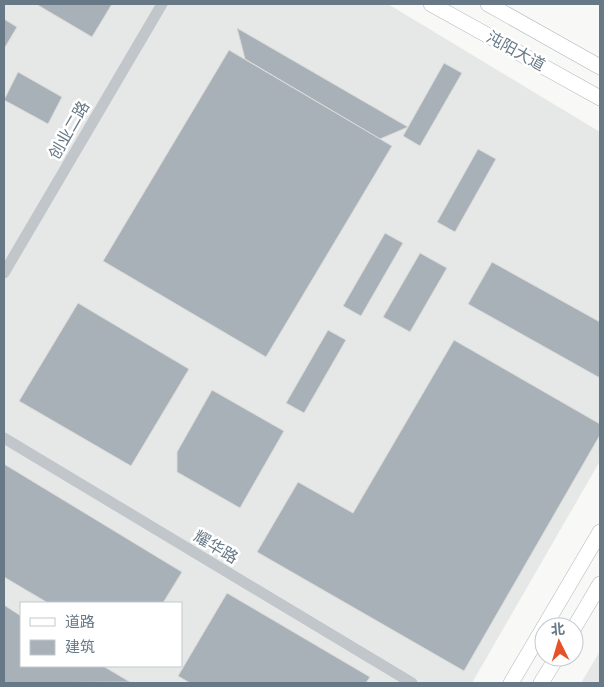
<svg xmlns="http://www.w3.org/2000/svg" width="604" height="687" viewBox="0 0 604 687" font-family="'Roboto Condensed','Noto Sans SC',sans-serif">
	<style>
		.built { fill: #e6e7e7; fill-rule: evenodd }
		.building { fill: #a8b1b7; stroke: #dadad8 }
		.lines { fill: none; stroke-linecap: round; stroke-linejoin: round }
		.secondary-casing { stroke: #b1b8bd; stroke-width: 16 }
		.minor { stroke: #c1c6ca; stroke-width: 11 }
		.secondary { stroke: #fff; stroke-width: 15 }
		.labels { text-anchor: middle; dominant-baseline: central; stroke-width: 5; stroke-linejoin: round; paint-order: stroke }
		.street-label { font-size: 16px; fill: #677987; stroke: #fff }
	</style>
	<rect width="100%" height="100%" fill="#f8f8f6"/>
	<g class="built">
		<path d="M4 4H388L600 132V461L472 683H4ZM21 603H181V666H21Z"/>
		<path d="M600 651V683H581Z"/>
	</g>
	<g class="building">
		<path d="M36 4H112L92 37Z"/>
		<path d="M4 19 17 27 4 49Z"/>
		<path d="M237 28 408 127 380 139 245 59Z"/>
		<path d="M229 50 392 146 266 357 103 261Z"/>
		<path d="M444 63 462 73 420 146 403 136Z"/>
		<path d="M18 72 62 97 48 124 4 100Z"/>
		<path d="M478 149 496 159 455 232 437 222Z"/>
		<path d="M385 233 403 243 361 316 343 306Z"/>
		<path d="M420 253 447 268 410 332 383 317Z"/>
		<path d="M492 262 600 322V378L468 304Z"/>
		<path d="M78 303 189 369 131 466 19 401Z"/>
		<path d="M328 330 346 340 304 413 286 403Z"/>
		<path d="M454 340 600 424V435L464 671 257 552 298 482 353 513Z"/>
		<path d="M212 390 284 431 240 508 177 472V452Z"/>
		<path d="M4 464 182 572 163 603H48L4 577Z"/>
		<path d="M227 593 370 677 366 683H190L178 676Z"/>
		<path d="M4 605 21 616V666H103L130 682 4 683Z"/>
	</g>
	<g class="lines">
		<defs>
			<g id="secondary">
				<path d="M431 4 600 98"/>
				<path d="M488 4 600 67"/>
				<path d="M544 627 600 532"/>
				<path d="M574 628 600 584"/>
				<path d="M511 683 544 627"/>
				<path d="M541 683 557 657"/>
			</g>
		</defs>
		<use href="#secondary" class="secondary-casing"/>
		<g class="minor">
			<path d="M4 273 162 4"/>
			<path d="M4 438 412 683"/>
		</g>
		<use href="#secondary" class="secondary"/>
	</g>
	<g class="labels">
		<g class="street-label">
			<text transform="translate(516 51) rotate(29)">沌阳大道</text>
			<text transform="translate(69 130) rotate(-60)">创业二路</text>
			<text transform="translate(216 547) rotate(31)">耀华路</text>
		</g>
	</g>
	<rect width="604" height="687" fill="none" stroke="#677987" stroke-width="10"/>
	<rect x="20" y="602" width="162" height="65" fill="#ffffff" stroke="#c2c9cf"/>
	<rect x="30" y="618" width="25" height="8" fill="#ffffff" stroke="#c2c9cf"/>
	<text x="65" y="627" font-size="15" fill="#677987">道路</text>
	<rect x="30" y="640" width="25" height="15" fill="#a8b1b7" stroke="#c2c9cf"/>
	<text x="65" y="652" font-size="15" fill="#677987">建筑</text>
	<g transform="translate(559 642) rotate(355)"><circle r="24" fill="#ffffff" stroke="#c2c9cf"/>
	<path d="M0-4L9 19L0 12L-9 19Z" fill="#e65228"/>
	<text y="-8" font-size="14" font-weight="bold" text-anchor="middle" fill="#677987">北</text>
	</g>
</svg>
